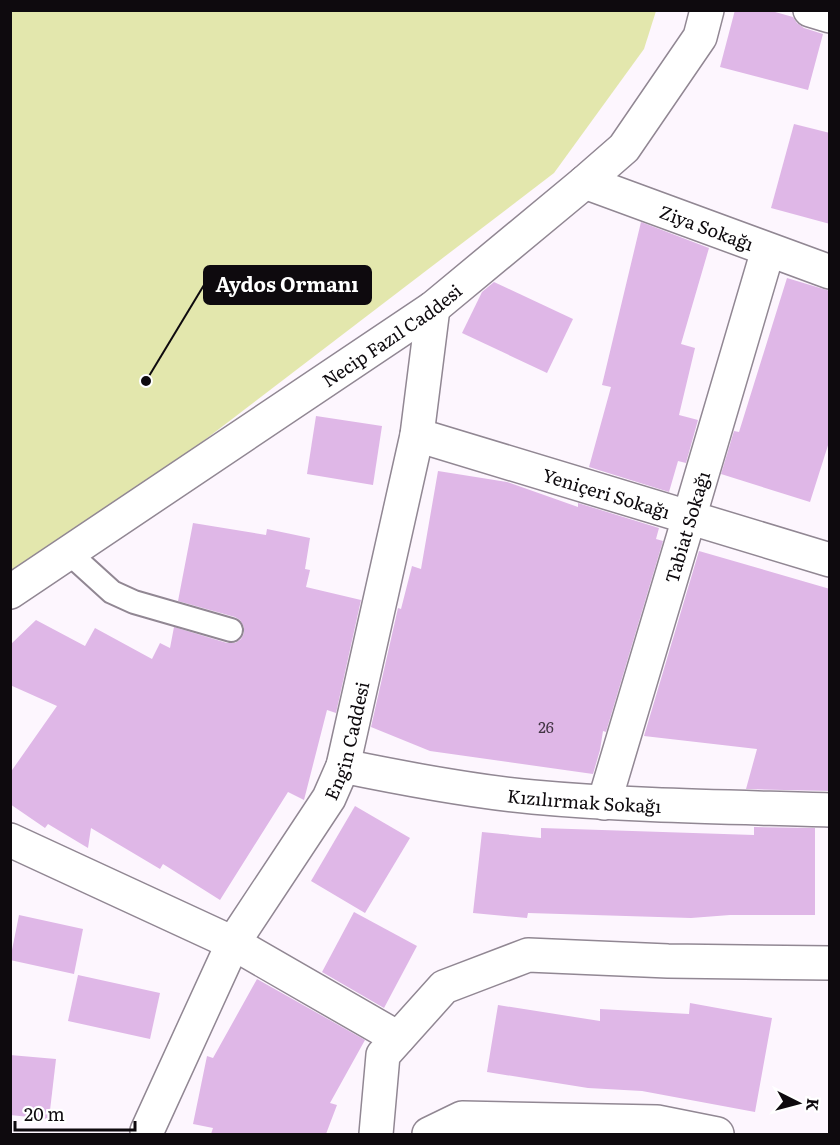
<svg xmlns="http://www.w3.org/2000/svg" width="840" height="1145" viewBox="0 0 840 1145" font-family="Literata,serif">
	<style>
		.green { fill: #e3e7ad }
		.building { fill: #dfb7e7 }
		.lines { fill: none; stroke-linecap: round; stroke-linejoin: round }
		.service-casing { stroke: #918793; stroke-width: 26 }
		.minor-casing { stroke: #918793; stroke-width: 36 }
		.service { stroke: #fff; stroke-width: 22 }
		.minor { stroke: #fff; stroke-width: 33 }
		.labels { text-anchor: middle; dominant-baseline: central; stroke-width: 4.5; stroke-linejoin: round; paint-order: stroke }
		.number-label { font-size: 15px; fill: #423544 }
		.street-label { font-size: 18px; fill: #0e0a0e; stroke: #fff }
		.leader { fill: none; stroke: #0e0a0e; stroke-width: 2 }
		.callout-dot { fill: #0e0a0e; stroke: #fff; stroke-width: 2 }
		.callout { fill: #0e0a0e; stroke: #0e0a0e; stroke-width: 2 }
		.callout-label { font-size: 20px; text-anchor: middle; font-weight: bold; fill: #fff }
	</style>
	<rect width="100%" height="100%" fill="#fdf6fe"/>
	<path class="green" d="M11 11H656L644 49 554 173 11 588Z"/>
	<g class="building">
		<path d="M735 10H768L793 17 797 23 804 28 823 34 808 90 720 67Z"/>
		<path d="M794 124 830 133V224L771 208Z"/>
		<path d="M641 222 709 248 681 344 695 348 679 415 698 420 686 463 678 461 669 492 589 467 611 387 602 385Z"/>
		<path d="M787 278 830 291V439L810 502 721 474 734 431 739 432Z"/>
		<path d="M494 282 573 319 547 373 462 333 482 292Z"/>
		<path d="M316 416 382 426 373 485 307 474Z"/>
		<path d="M438 471 507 482 578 507V503L659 528 656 539 663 541 606 732 603 731 600 750 593 774 430 751 371 727 398 608 401 609 412 566 421 569Z"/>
		<path d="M193 523 266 535 267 529 310 538 305 569 310 570 306 587 361 600 336 713 327 710 304 800 288 792 220 900 163 864 160 869 91 828 88 848 48 824 45 828 10 804V773L57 706 10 685V645L36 620 85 646 95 628 152 659 160 643 170 648 174 627 227 643H235L241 639 244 633V627L240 620 235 617 178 601Z"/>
		<path d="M699 551 830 589V791L746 789 757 749 644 736Z"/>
		<path d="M355 806 410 838 365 913 311 881Z"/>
		<path d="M754 827 815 828V915H730L691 918 528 913 527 918 473 913 482 832 541 838V828L754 835Z"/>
		<path d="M354 912 417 946 384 1008 322 972Z"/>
		<path d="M19 915 83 929 74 974 10 960Z"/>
		<path d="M78 975 160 993 150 1039 68 1021Z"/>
		<path d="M257 979 365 1040 330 1103 337 1105 326 1134H211L213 1128 193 1124 207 1056 213 1058Z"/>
		<path d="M690 1003 772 1018 755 1112 642 1091 588 1088 487 1072 498 1005 600 1021V1009L689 1014Z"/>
		<path d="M10 1055 56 1059 49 1119 10 1115Z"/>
	</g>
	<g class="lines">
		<defs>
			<path id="service" d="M69 553 112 592 134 602 231 630"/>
			<g id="minor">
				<path d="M810 10 830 16"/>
				<path id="s1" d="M585 182 830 272"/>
				<path id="s2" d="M417 435 830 560"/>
				<path id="s3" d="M10 592 433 308 585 182 624 148 700 37 707 10"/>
				<path id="s4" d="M343 766C406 779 469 791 533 797 631 806 731 807 830 810"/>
				<path id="s5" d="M604 803 689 518 768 250"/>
				<path d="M10 840 233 943 398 1038"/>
				<path id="s6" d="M147 1131 233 943 329 798 343 766 417 435 433 308"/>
				<path d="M376 1134 383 1055 444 987 528 955 668 961 830 963"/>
				<path d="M429 1134 462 1118 657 1122 717 1134"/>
			</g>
		</defs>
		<use href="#service" class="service-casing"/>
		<use href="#minor" class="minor-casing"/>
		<use href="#service" class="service"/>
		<use href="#minor" class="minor"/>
	</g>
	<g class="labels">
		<g class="number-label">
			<text x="546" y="726">26</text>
		</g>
		<g class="street-label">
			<text stroke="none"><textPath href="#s1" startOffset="130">Ziya Sokağı</textPath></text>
			<text stroke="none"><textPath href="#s3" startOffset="460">Necip Fazıl Caddesi</textPath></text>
			<text stroke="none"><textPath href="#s2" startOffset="198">Yeniçeri Sokağı</textPath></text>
			<text stroke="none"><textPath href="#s5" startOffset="288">Tabiat Sokağı</textPath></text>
			<text stroke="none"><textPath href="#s6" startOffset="441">Engin Caddesi</textPath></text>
			<text stroke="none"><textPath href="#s4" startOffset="244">Kızılırmak Sokağı</textPath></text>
		</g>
	</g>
	<path class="leader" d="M146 381L204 285"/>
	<circle class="callout-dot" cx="146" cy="381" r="6"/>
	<rect class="callout" x="204" y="266" width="167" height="38" rx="6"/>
	<g class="callout-label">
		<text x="287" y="292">Aydos Ormanı</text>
	</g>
	<rect width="840" height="1145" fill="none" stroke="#0e0a0e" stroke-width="24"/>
	<g transform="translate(798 1103) rotate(96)" stroke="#ffffff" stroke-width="4.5" paint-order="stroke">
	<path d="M0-4.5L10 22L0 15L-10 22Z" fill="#0e0a0e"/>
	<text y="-9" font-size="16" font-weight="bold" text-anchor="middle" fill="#0e0a0e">K</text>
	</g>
	<path d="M15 1121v9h120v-9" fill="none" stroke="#0e0a0e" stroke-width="3"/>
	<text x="24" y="1121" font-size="18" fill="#0e0a0e" stroke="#ffffff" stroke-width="4.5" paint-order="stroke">20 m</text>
</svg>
